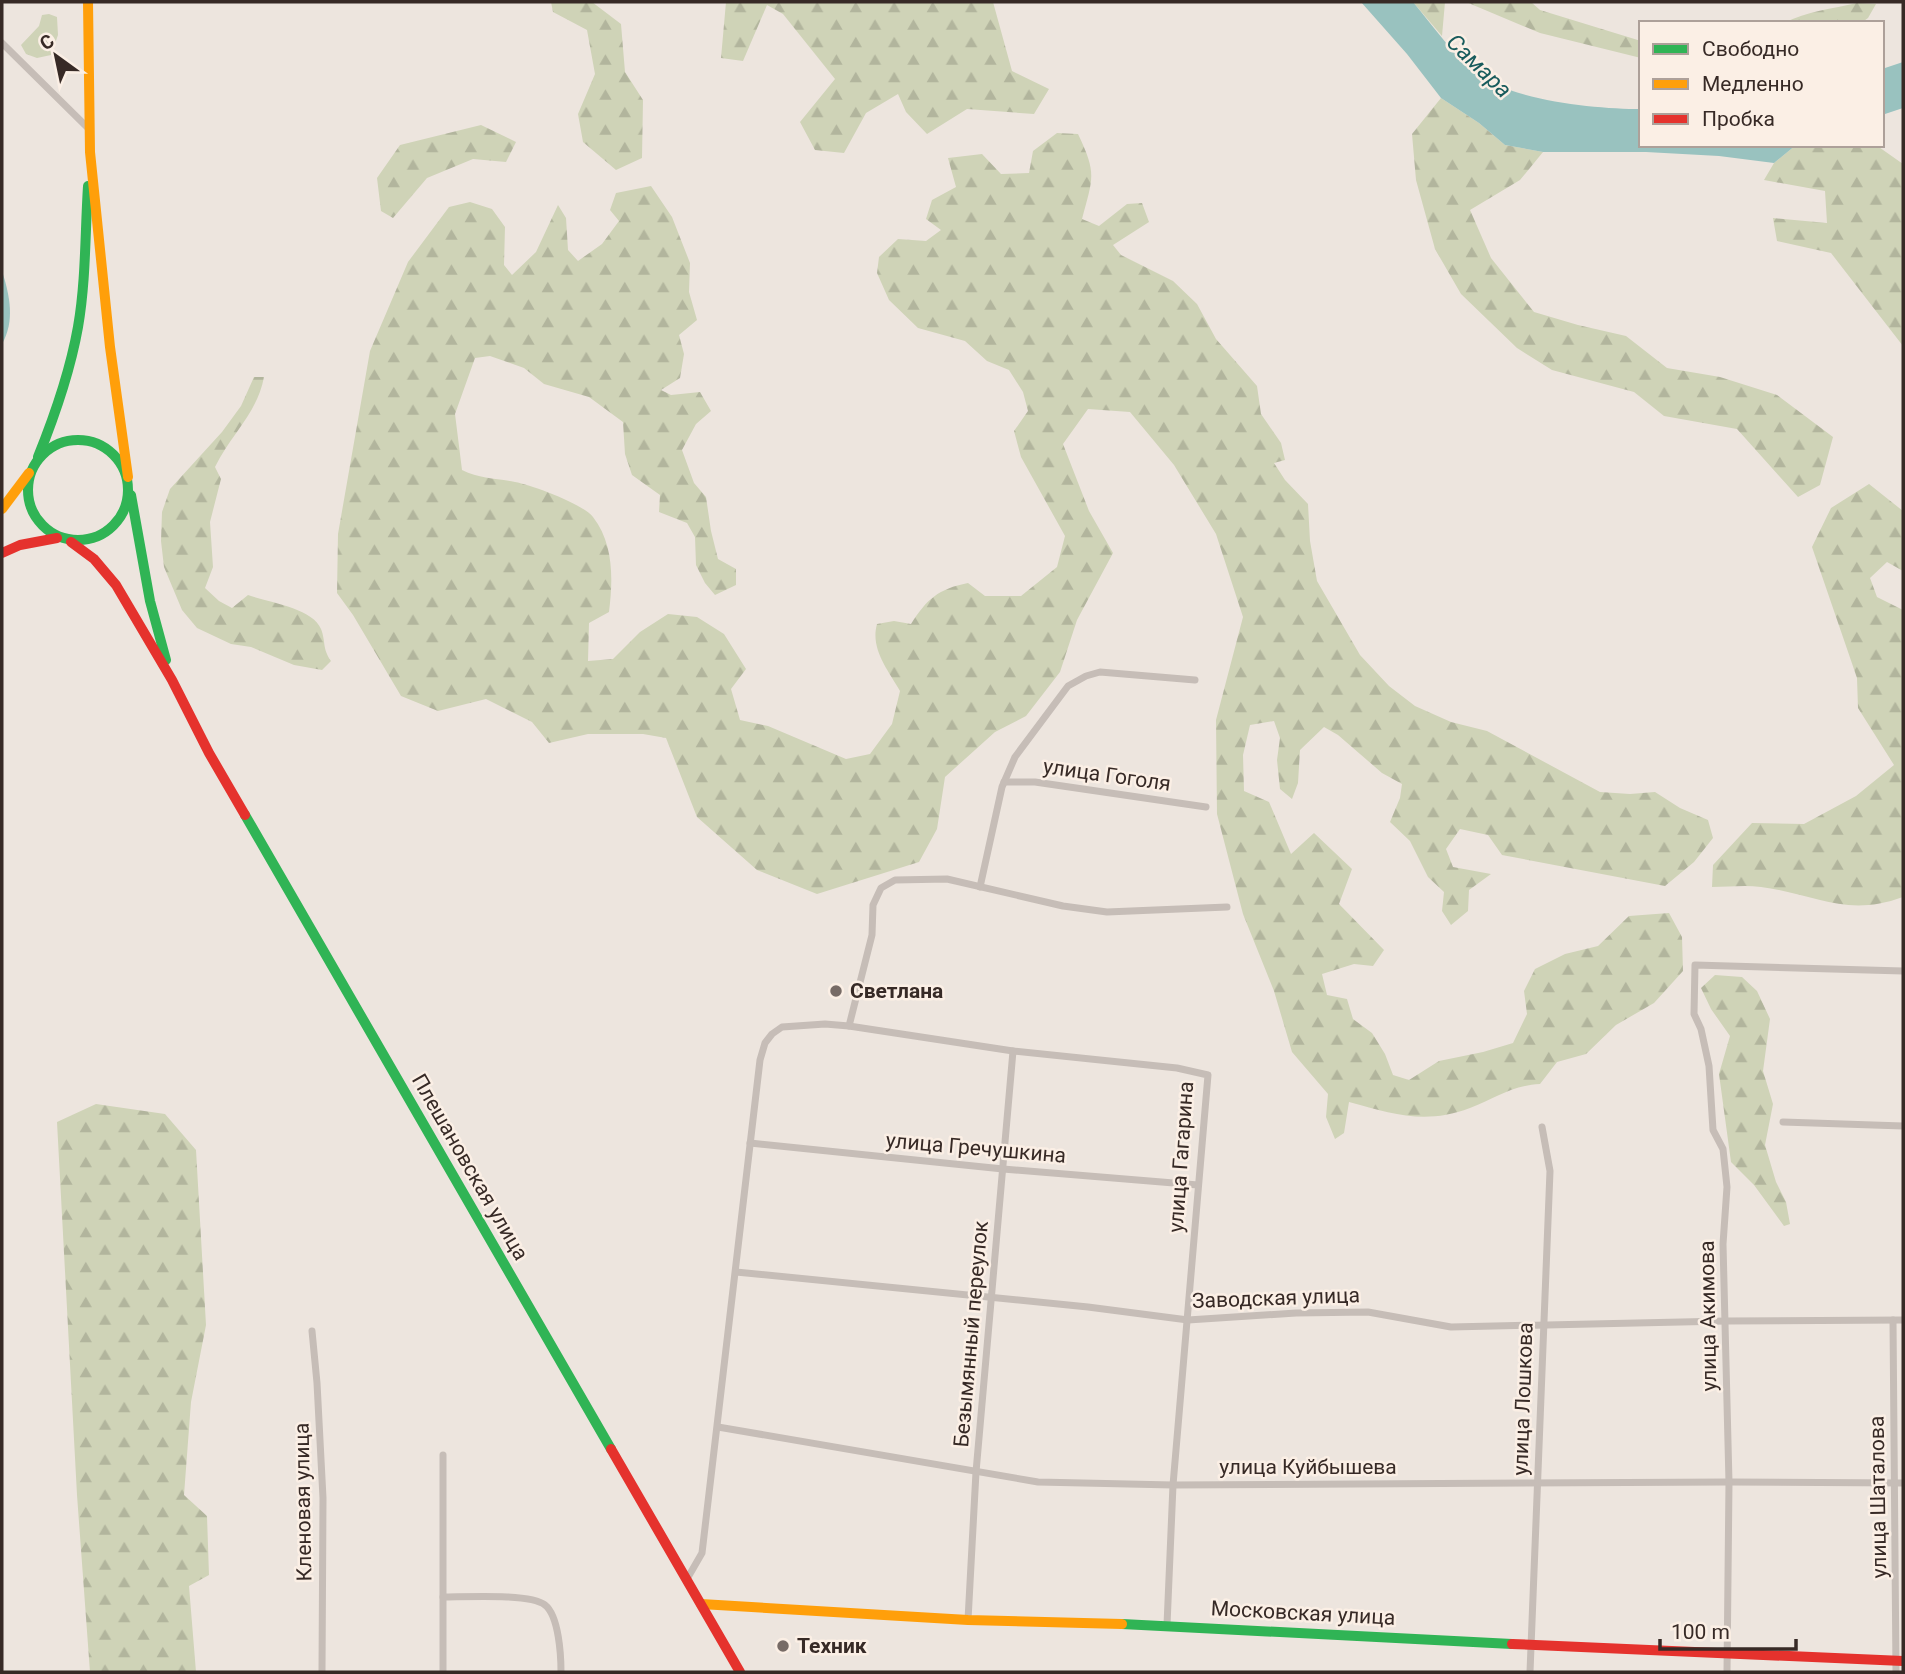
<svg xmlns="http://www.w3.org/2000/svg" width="1905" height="1674" viewBox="0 0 1905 1674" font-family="Roboto,sans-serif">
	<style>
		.forest { fill: url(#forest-firs) }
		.water { fill: #99c2bf }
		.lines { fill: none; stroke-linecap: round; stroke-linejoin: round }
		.street { stroke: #c6bdb7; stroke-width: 7 }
		.fast { stroke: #30b455; stroke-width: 10 }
		.slow { stroke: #ff9f0a; stroke-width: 10 }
		.jam { stroke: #e5322d; stroke-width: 10 }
		.poi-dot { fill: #776b66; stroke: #fbefe5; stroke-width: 2.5 }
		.labels { text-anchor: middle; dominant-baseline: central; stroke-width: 5; stroke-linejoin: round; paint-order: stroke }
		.street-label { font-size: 21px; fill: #372a26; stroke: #fbefe5 }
		.poi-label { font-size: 21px; font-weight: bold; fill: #372a26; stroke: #fbefe5; text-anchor: start }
		.water-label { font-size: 23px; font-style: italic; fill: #185b5c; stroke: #fbefe5 }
	</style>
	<defs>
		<pattern id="forest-firs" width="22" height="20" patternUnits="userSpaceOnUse" patternTransform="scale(1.75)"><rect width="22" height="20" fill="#cfd3b7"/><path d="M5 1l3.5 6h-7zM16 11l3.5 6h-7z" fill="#b2b59d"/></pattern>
	</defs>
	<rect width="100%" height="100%" fill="#ede5de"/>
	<g class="forest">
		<path d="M551 2H592L621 24 625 72 643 100 642 158 616 170 583 142 578 114 595 74 587 30 553 12Z"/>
		<path d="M726 2H993L1012 71 1049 89 1034 114 967 109 927 134 906 112 898 94 866 113 844 153 815 150 800 122 835 79 783 14 767 5 743 61 721 58Z"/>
		<path d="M1413 2H1445L1442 36Z"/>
		<path d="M1466 2H1531L1540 10 1641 41V58L1540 33Z"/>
		<path d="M1857 3 1876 4 1868 18 1861 23H1784C1807 11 1832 9 1857 3Z"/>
		<path d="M49 14 57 17 58 35 51 55 37 58 26 54 21 45 39 26 42 15Z"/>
		<path d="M1441 98 1479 123 1505 145 1543 152 1520 180 1470 210 1491 258 1534 312 1578 325 1626 336 1667 368 1720 377 1777 395 1833 437 1820 485 1798 497 1737 429 1664 416 1634 392 1552 370 1517 348 1461 294 1435 249 1416 180 1412 134Z"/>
		<path d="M481 125 516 142 506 162 473 159 427 178 393 218 381 211 377 178 400 145Z"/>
		<path d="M1057 133 1078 134C1097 174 1093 177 1082 219L1099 226 1127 204 1142 203 1149 222 1113 245 1121 255 1173 281 1197 304 1216 339 1257 386 1261 414 1281 443 1285 460 1274 463 1285 480 1308 504 1310 541 1317 581 1360 655 1389 686 1415 706 1451 722 1487 731 1600 792 1630 794 1655 792 1680 808 1708 820 1713 838 1694 862 1665 886 1502 855 1488 835 1460 829 1446 849 1453 867 1491 874 1469 890 1468 911 1451 925 1442 911 1444 892 1428 877 1410 841 1390 822 1400 798 1402 784 1382 773 1338 735 1324 727 1300 750 1298 783 1292 799 1280 789 1277 760 1280 738 1274 721 1250 725 1243 755 1244 791 1269 802 1291 854 1314 833 1352 869 1339 904 1384 950 1373 966 1354 964 1322 974 1327 995 1347 999 1353 1019 1372 1033 1385 1054 1393 1075 1409 1080 1439 1061 1483 1052 1513 1043 1527 1014 1524 991 1535 969 1565 954 1598 946 1629 916 1669 913 1682 937 1683 971 1654 1003 1616 1025 1586 1054 1557 1062 1540 1084C1510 1086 1497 1098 1470 1108 1425 1125 1393 1114 1349 1102L1344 1133 1335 1139 1326 1117 1328 1094 1292 1052 1274 991 1243 914 1217 814 1216 720 1243 617 1216 534 1174 465 1130 412 1088 409 1063 444 1089 511 1113 553 1077 620 1060 672 1026 716 995 732 945 777 937 829 919 862 817 894 757 870 697 817 666 738 643 734H588L549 743 532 722 486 699 438 711 401 696 353 615 337 593 338 534 370 351 408 262 449 207 470 202 492 209 505 227 504 265 512 275 536 252 558 205 566 218 568 250 578 261 602 244 619 221 610 210 616 193 651 186 672 217 690 263 689 292 697 320 679 335 684 354 680 378 661 390 671 395 700 392 711 411 696 424 682 450 694 483 706 497 711 531 718 559 736 569V585L715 595 705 583 696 565 695 537 687 523 659 512 660 495 632 475 625 454 623 422 589 397 544 384 524 368 490 356 475 358 455 414 462 470C480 479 496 478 515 482 532 485 583 504 593 517 614 544 613 580 609 612L589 623 588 661 613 659 640 632 668 614 697 617 724 634 746 669 731 689 740 720 768 726 846 759 870 754 892 724 900 691C888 670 870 649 877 624L894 621 911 624C927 599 938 589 968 583L985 596H1021L1057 567 1065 536 1021 457 1014 431 1028 411 1023 392 1009 370 987 361 965 341 918 328 889 300 877 273 879 257 898 239 926 241 941 230 926 219 932 200 956 187 948 158 982 154 1001 174 1029 173 1033 151Z"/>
		<path d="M1796 145H1876L1903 164V346L1831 253 1777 241 1773 218 1827 223 1825 191 1764 180 1774 163Z"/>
		<path d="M254 377H264C257 414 231 434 215 467L221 479 210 522 213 567 205 588 219 601 232 608 248 595C268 602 313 608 321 629 326 642 322 648 331 661L322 670 294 665 251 647 231 644 197 628 182 610 164 567 161 541 162 512 170 489 222 432 241 406Z"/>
		<path d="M1869 484 1903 511V571L1887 562 1870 578 1877 597 1903 610V897C1846 918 1815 894 1761 887 1745 885 1728 887 1712 887L1713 865 1752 823 1804 824 1856 796 1894 765 1858 708 1857 678 1812 547 1831 508Z"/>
		<path d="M1715 975 1742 977 1757 991 1770 1019 1763 1071 1773 1104 1765 1145 1776 1182 1786 1202 1790 1224 1784 1226 1754 1185 1731 1162 1719 1074 1730 1036 1711 1009 1701 988Z"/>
		<path d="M96 1104 165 1114 196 1150 206 1325 191 1402 184 1495 207 1516 209 1575 189 1586 196 1672H90L77 1495 57 1122Z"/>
	</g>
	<g class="water">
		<path d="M1361 2H1413C1431 24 1449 48 1469 68 1503 100 1595 109 1641 109V145H1796L1774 163 1719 156 1646 152H1543L1505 145 1479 123 1441 98 1407 54Z"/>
		<path d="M1903 62V108L1882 115V69Z"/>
		<path d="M2 271C10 296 15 321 2 344Z"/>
	</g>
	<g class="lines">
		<g class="street">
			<path d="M2 43 90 130"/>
			<path d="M1004 782H1035L1206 807"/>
			<path d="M980 887 1002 787 1015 757 1068 686 1086 676 1100 672 1195 680"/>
			<path d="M849 1026 872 935 873 905 881 888 895 880 947 879 1063 906 1107 912 1227 907"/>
			<path d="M1783 1122 1903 1126"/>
			<path d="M750 1143 1003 1169 1198 1185"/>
			<path d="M736 1272 1088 1307 1188 1320 1296 1313 1368 1312 1451 1327 1726 1321 1903 1320"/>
			<path d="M1893 1320 1896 1672"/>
			<path d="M312 1331 317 1383 323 1498 322 1672"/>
			<path d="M718 1427 1038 1482 1173 1485 1729 1482 1903 1483"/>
			<path d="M687 1579 702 1553 760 1060 765 1043 772 1034 782 1027 825 1024 849 1026 1013 1051 1177 1068 1208 1075 1173 1485 1167 1625"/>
			<path d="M443 1597C464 1597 531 1593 545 1605 559 1616 561 1656 561 1672"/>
			<path d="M968 1620 976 1472 1013 1051"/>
			<path d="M443 1672V1455"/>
			<path d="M1530 1672 1550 1171 1542 1127"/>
			<path d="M1727 1672 1729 1482 1723 1244 1727 1187 1723 1149 1713 1130 1709 1066 1701 1029 1694 1014 1695 965 1903 971"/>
		</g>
		<g class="fast">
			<circle cx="78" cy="490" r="50"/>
			<path d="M38 457C55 415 70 372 78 327 86 281 85 233 88 186"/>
			<path d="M131 495 150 601 166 660"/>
			<path d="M245 815 611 1449"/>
			<path d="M1122 1624 1512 1644"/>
		</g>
		<g class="slow">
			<path d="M88 2 90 152 110 347 128 477"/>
			<path d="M2 509 29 473"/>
			<path d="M701 1604 968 1620 1122 1624"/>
		</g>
		<g class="jam">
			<path d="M71 542 94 559 116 585 172 680 209 753 245 815"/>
			<path d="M2 553 20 545 57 538"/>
			<path d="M611 1449 740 1672"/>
			<path d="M1512 1644 1903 1661"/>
		</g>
	</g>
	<g class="poi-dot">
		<circle cx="836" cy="991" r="7"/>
		<circle cx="783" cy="1646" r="7"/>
	</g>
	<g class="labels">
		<g class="street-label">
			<text transform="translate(1107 775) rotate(8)">улица Гоголя</text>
			<text transform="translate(976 1148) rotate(5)">улица Гречушкина</text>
			<text transform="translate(1181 1157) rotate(-86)">улица Гагарина</text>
			<text transform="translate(470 1167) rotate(60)">Плешановская улица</text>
			<text transform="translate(1276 1298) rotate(-2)">Заводская улица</text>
			<text transform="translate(1708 1316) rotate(-91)">улица Акимова</text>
			<text transform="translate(971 1334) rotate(-85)">Безымянный переулок</text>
			<text transform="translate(1523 1399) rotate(-88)">улица Лошкова</text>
			<text x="1308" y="1467">улица Куйбышева</text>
			<text transform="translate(1878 1497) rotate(-91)">улица Шаталова</text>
			<text transform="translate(303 1502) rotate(-91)">Кленовая улица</text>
			<text transform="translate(1303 1613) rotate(3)">Московская улица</text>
		</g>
		<g class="poi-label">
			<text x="850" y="991">Светлана</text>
			<text x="797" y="1646">Техник</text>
		</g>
		<g class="water-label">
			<text transform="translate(1479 66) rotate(44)">Самара</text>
		</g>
	</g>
	<rect width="1905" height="1674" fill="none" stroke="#372a26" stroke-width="7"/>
	<rect x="1639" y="21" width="245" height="126" fill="#fbefe5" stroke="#ada099" stroke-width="2"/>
	<rect x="1653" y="44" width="35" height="10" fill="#30b455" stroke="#ada099" stroke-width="2"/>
	<text x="1702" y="56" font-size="21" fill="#372a26">Свободно</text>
	<rect x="1653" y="79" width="35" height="10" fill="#ff9f0a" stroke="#ada099" stroke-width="2"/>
	<text x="1702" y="91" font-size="21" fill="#372a26">Медленно</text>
	<rect x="1653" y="114" width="35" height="10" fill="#e5322d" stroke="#ada099" stroke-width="2"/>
	<text x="1702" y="126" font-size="21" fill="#372a26">Пробка</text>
	<g transform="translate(56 56) rotate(327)" stroke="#fbefe5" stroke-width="5" paint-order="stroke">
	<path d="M0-5L12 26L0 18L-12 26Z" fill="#372a26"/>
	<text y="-10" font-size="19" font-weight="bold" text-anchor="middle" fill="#372a26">С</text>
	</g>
	<path d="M1660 1639v10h136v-10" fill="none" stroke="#372a26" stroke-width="3.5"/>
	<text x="1671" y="1639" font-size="21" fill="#372a26" stroke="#fbefe5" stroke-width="5" paint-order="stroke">100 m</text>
</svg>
